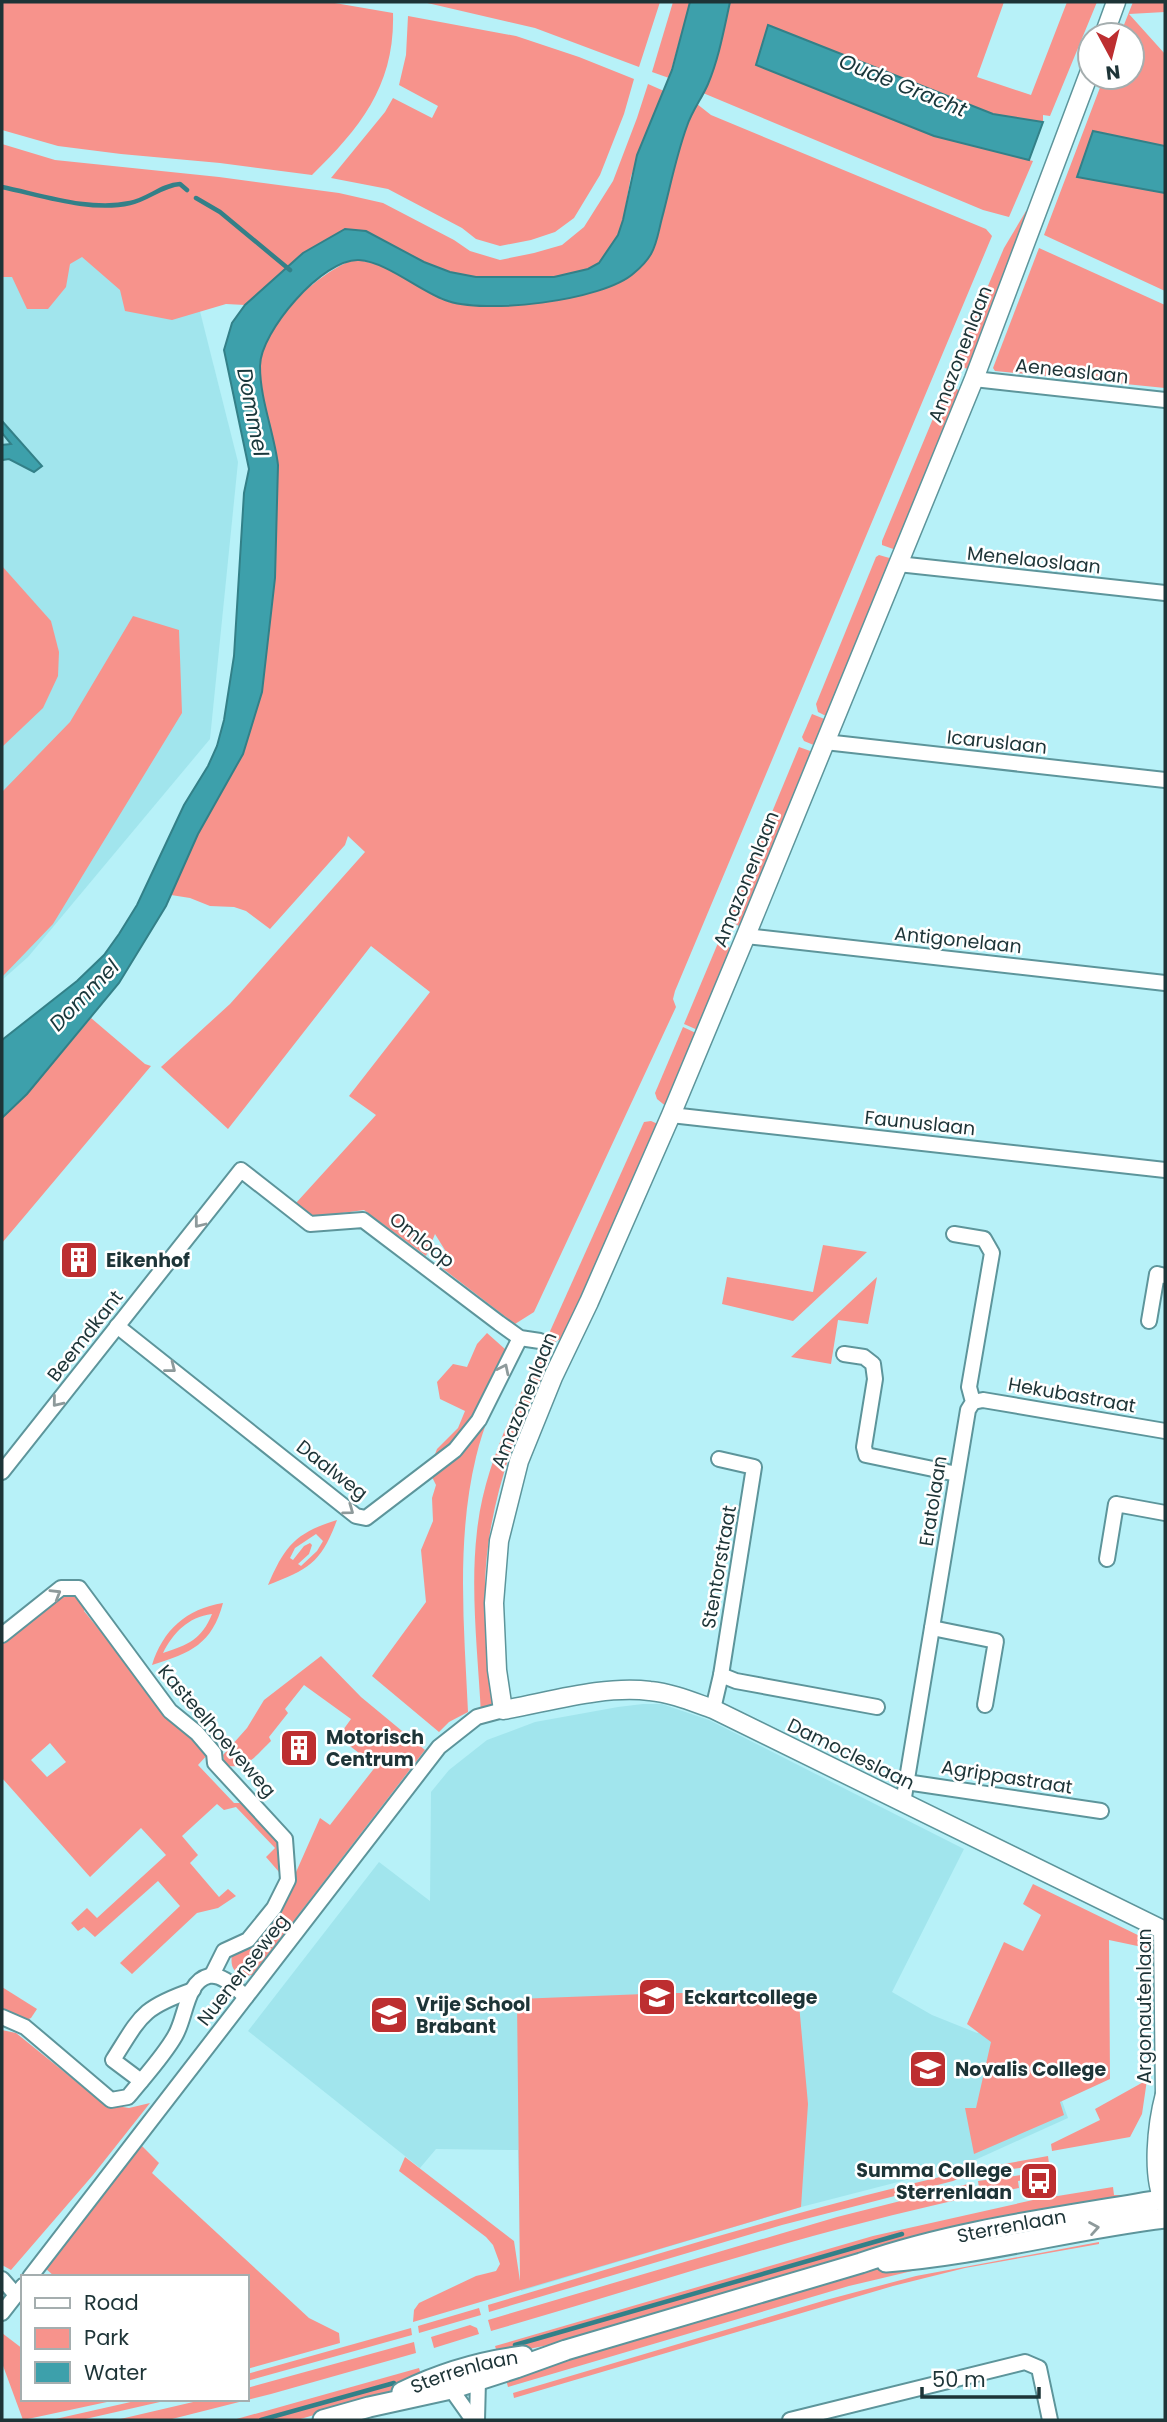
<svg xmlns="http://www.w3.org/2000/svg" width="1167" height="2422" viewBox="0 0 1167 2422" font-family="Poppins,sans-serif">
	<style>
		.built { fill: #a1e5ed }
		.green { fill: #f7938c; fill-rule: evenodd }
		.water { fill: #3da0ab; stroke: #338088; stroke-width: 2 }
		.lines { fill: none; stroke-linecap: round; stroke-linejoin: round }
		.stream { stroke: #338088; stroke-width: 4.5 }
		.minor-casing { stroke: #5d959b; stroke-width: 18 }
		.tertiary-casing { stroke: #5d959b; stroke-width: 21 }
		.secondary-casing { stroke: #5d959b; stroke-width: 23 }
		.minor { stroke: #fff; stroke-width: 14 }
		.tertiary { stroke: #fff; stroke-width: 18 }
		.secondary { stroke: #fff; stroke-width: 19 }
		.oneway { stroke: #8e9a9b }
		.labels { text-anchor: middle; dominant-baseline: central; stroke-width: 5; stroke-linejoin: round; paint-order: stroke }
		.street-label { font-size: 19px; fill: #1d3437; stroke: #fff }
		.poi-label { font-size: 19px; font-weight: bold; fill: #1d3437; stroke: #fff; text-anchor: start }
		.water-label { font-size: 21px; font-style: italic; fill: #19373b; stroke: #fff }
	</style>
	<rect width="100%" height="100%" fill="#b7f1f8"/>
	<g class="built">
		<path d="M2 197 182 240 238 462 210 739 28 957 2 980Z"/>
		<path d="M643 1704H662L709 1720 964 1849 892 1992 932 2015 977 2033 1033 2019 1068 2118 964 2165 801 2207 521 2291 518 2150 436 2149 420 2168 248 2031 379 1862 430 1901 431 1792 449 1770 487 1740 535 1722 618 1707Z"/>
	</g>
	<g class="green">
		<path d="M2 2H329L393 13C395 85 361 127 312 175L220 163 121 154 58 146 2 130Z"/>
		<path d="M423 2H660L639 67 535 28Z"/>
		<path d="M673 2H690L669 78 652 72Z"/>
		<path d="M730 2H1004L977 77 1031 95 1067 2H1097L1050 116 1043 115V122L993 114 768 26 756 65 934 136 1033 161 1009 217 983 210 703 93 709 83Z"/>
		<path d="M1133 2H1165V12L1129 14 1165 54V146L1094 131 1078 177 1165 193V291L1044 235 1104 77H1132V35H1120Z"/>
		<path d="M408 16 516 36 579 57 634 79 624 114 600 175 574 218 555 232 531 240 500 246 476 239 462 228 388 189 331 178 385 112 393 98 432 118 438 106 399 85 406 55Z"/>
		<path d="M648 84 664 91 631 176 623 220 618 235 599 263 588 269 554 277H476L450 272 424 262 366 231 346 229 303 253 245 305 226 304 172 320 125 311 120 290 82 257 70 264 66 287 48 309H27L12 277H2V144L55 160 219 177 339 193 383 203 454 240 470 251 500 260 534 253 562 245 584 227 613 181 637 118Z"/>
		<path d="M697 104 711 115 986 229 992 236 675 991 673 999 676 1007 534 1312 515 1324 442 1268 453 1263 435 1234 426 1256 364 1210 313 1217 299 1213 296 1203 376 1115 349 1096 430 992 371 946 228 1129 161 1067 230 1004 365 852 348 836 345 845 270 929 246 911 234 907 210 906 190 898 171 895 198 834 234 771 270 615 275 578 278 465C274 432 257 397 260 364 264 322 317 273 355 259L535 303 659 232C670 189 677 144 697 104Z"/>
		<path d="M1026 211 1031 212 970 370 960 366 958 357 1004 248Z"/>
		<path d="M1039 248 1165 305V388L995 371 993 368Z"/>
		<path d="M947 385 961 391 896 550 882 545V541Z"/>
		<path d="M879 555 893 559 828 717 818 712 816 704 876 557Z"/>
		<path d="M2 566 51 621 59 652 58 676 43 708 2 747Z"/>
		<path d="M133 616 179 630 182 713 53 924 2 977V792L70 722Z"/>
		<path d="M812 714 827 720 816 746 804 741 802 737Z"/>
		<path d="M799 747 813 752 742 928 729 920V916Z"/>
		<path d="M718 943 733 949 700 1031 684 1024Z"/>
		<path d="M91 1018 145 1064 151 1066 2 1243V1118L27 1094Z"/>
		<path d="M683 1027 698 1034 668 1108 657 1099 655 1093Z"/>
		<path d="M651 1121 658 1124 562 1338 555 1342 547 1338 644 1122Z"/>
		<path d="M823 1245 867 1252 793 1321 722 1304 727 1277 813 1292Z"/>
		<path d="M877 1277 868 1324 838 1320 831 1364 791 1357Z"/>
		<path d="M487 1333 514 1357C500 1390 484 1423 476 1457 456 1540 464 1627 468 1712L449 1722 439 1732 372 1676 426 1602 421 1550 433 1521 432 1498 436 1485 432 1477V1462L437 1449 458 1428 465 1411 440 1399 437 1382 453 1364 467 1367 477 1344Z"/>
		<path d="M539 1354 547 1357 549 1366C539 1386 528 1405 521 1424 503 1469 490 1517 486 1565 482 1611 490 1658 494 1704L481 1714C478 1655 470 1590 477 1531 484 1467 513 1411 539 1354Z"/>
		<path d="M337 1520C321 1563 309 1569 268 1585 285 1546 295 1533 337 1520ZM316 1534 323 1541 317 1551 301 1566 298 1564 309 1554 312 1545 310 1543 304 1546 293 1560 290 1558 295 1548Z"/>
		<path d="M62 1592H73L86 1604 84 1611 106 1638 111 1639 209 1753 198 1765 234 1803H248L279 1842 282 1872H279L266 1857 275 1848 236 1807 224 1810 217 1804 182 1836 198 1855 190 1863 219 1897 228 1889 236 1896 218 1908 197 1913 132 1974 120 1963 180 1906 158 1881 95 1937 84 1927 78 1931 71 1923 87 1908 97 1918 166 1855 141 1828 90 1877 2 1778V1643ZM50 1743 66 1762 47 1777 31 1760Z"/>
		<path d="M223 1603C212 1644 191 1653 152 1665 163 1630 186 1609 223 1603ZM212 1614C202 1639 188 1645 163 1653 173 1633 188 1617 212 1614Z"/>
		<path d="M321 1656 361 1697 425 1750 252 1975 245 1976C234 1973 230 1967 232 1955L281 1906 320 1818 330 1825 376 1766 338 1737 351 1719 304 1685 285 1709 288 1713 269 1737 271 1741C256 1755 247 1771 225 1765L223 1755 247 1728 264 1700Z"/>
		<path d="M1033 1884 1148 1940 1147 1948 1109 1940 1110 2079 1060 2102 1064 2115 974 2154 965 2108H976L991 2042 967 2024 1004 1942 1023 1951 1041 1915 1023 1904Z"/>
		<path d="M2 1987 37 2009 31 2018 24 2021 2 2011Z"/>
		<path d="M670 1993H798L808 2104 801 2207 413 2322 414 2310 419 2303 476 2276 496 2271 500 2264 493 2245 486 2237 399 2171 405 2157 514 2241 520 2281 517 1999Z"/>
		<path d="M2 2030 16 2033 104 2104 129 2108 150 2103 93 2175 11 2270 2 2265Z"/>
		<path d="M1147 2080 1142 2114 1130 2137 1052 2151 1051 2144 1100 2120 1095 2109Z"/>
		<path d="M142 2146 159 2163 152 2173 309 2318 339 2333 340 2343 247 2369V2277H55L44 2267 137 2147Z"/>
		<path d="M1048 2156 1049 2164 976 2174V2169Z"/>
		<path d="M965 2171V2176L953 2181 782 2225 489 2312 488 2305C646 2258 803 2208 965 2171Z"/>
		<path d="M1050 2171V2175L1018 2181 1019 2188 980 2195 978 2181Z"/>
		<path d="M968 2184 971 2197C808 2232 650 2285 491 2331L488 2320 837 2217Z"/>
		<path d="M1113 2187 1114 2195H1121L1122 2199 564 2342 498 2355 495 2346 873 2236 1033 2200Z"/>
		<path d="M1099 2242V2244L965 2268 893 2286 514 2398 513 2393 826 2300 916 2276Z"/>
		<path d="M950 2262 849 2286 508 2387 505 2376 870 2269Z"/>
		<path d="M479 2308 481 2315 419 2333 418 2326Z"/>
		<path d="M470 2325 477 2328 479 2334 434 2348 431 2337Z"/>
		<path d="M411 2328 412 2335 247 2381V2374Z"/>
		<path d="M2 2333 23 2349V2399H121L23 2420 2 2363Z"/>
		<path d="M414 2342 416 2353 271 2394 168 2420H116L206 2399H247V2388Z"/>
		<path d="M419 2368 422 2378 369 2399 297 2420H233Z"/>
		<path d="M144 2399H173L81 2420H51Z"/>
	</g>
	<g class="water">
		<path d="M690 2H730C724 29 719 58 708 84 702 98 692 111 687 126 676 156 670 188 662 218 659 229 657 244 651 254 647 261 640 268 634 273 603 301 483 315 445 300 418 290 387 262 359 260 323 258 260 332 260 366 260 400 274 432 278 465L275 578 262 692 243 754 198 834 166 906 119 983 27 1094 2 1118V1040L77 981 104 955 119 934 137 905 184 805 208 766 217 746 224 720 234 656 244 493 249 469 224 350 232 323 245 305 303 253 345 229 366 231 424 262 450 272 476 277H554L588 269 599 263 618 235 623 220 637 155 672 70Z"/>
		<path d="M768 25 993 114 1043 122 1029 160 934 136 756 65Z"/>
		<path d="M1093 131 1165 146V193L1077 177Z"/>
		<path d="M2 421 42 466 34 472 9 459 2 460V445L11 444 2 433Z"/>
	</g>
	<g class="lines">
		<g class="stream">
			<path d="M2 187C41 195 90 212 130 203 147 200 162 185 180 184L187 190"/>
			<path d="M196 198 220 212 290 270"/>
			<path d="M515 2345 902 2234"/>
			<path d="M261 2420 394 2383"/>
		</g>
		<defs>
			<g id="minor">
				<path d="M974 379 1165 400"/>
				<path d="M898 564 1165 593"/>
				<path d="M825 742 1165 780"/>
				<path d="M746 936 1165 983"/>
				<path d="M671 1115 1165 1170"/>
				<path d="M1149 1321 1157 1274 1165 1276"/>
				<path d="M117 1326 356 1516 366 1518 455 1450 479 1420 520 1338"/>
				<path d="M844 1354 864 1357 873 1364 875 1379 864 1447 866 1455 957 1474"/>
				<path d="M973 1402 983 1400 1165 1431"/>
				<path d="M2 1472 241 1170 310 1224 363 1220 499 1323 520 1338 540 1341"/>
				<path d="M1107 1559 1116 1504 1165 1513"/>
				<path d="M932 1628 996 1641 985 1705"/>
				<path d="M2 1635 61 1588H79L170 1711 197 1733 214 1753 215 1763 285 1839 288 1880 274 1908 248 1940 224 1951 212 1975"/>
				<path d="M721 1675 736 1681 877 1707"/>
				<path d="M713 1709 721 1675 754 1467 719 1459"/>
				<path d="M906 1782 1101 1811"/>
				<path d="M903 1803 968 1410 973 1402 969 1387 992 1253 984 1239 954 1234"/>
				<path d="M2 2017 25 2027 111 2100 128 2097C144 2077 163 2057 175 2036 186 2018 186 1981 209 1976 223 1973 237 1990 246 1997"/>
				<path d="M141 2081 113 2060C141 2016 141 2008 193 1990"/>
				<path d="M30 2277 439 1747 477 1717 503 1710"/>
				<path d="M2 2279 16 2295"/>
				<path d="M2 2313 23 2286"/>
				<path d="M451 2389 473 2420"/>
				<path d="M477 2420 478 2380"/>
				<path d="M790 2420 1025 2362 1039 2368 1050 2420"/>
			</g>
			<g id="tertiary">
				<path d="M1104 35 1116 2"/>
				<path d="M1090 71 974 379 747 933 671 1115 589 1302 553 1377 519 1461 499 1541 494 1603 497 1670 503 1710C549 1702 604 1685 650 1691 672 1693 693 1702 713 1709L1163 1930 1165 2096"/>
				<path d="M1165 2094C1157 2124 1151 2176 1165 2204"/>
			</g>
			<g id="secondary">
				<path d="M886 2262C980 2255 1072 2229 1165 2218"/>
				<path id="s1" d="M402 2392C439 2374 482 2361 523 2356"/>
				<path id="s2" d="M323 2420 369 2407 451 2389 516 2368 566 2350 861 2263C959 2229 1063 2217 1165 2199"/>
			</g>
		</defs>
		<use href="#minor" class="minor-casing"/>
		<use href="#tertiary" class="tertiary-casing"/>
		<use href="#secondary" class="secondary-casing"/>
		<use href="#minor" class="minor"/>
		<use href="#tertiary" class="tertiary"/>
		<use href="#secondary" class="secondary"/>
	</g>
	<defs><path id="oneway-chevron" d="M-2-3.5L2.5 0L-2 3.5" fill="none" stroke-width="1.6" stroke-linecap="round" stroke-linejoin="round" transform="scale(1.75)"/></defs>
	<g class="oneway">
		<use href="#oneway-chevron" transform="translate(199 1223) rotate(128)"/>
		<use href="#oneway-chevron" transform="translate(171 1368) rotate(38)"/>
		<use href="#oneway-chevron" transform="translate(504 1369) rotate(-64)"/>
		<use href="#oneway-chevron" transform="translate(57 1402) rotate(129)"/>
		<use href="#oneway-chevron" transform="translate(349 1510) rotate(36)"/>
		<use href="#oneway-chevron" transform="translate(56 1594) rotate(-31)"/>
		<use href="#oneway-chevron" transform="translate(1094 2228) rotate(-10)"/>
	</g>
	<defs>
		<symbol id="building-square" viewBox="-11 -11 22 22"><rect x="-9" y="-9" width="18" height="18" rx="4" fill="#bd2e30" stroke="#fff"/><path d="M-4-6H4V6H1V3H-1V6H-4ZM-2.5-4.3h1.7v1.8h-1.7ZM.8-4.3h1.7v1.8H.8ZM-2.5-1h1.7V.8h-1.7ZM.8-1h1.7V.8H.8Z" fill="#fff"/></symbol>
		<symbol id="school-square" viewBox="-11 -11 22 22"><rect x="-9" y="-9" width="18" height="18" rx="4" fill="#bd2e30" stroke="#fff"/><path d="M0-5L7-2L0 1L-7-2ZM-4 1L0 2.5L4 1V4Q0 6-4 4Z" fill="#fff"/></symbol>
		<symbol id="bus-square" viewBox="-11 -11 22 22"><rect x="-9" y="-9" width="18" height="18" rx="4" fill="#bd2e30" stroke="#fff"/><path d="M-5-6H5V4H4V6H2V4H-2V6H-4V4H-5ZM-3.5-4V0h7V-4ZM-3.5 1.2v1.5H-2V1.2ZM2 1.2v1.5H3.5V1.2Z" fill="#fff"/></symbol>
	</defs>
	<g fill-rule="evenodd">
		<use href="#building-square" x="57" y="1238" width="44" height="44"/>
		<use href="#building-square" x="277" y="1726" width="44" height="44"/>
		<use href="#school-square" x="635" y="1975" width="44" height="44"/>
		<use href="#school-square" x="367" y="1993" width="44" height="44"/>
		<use href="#school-square" x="906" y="2047" width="44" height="44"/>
		<use href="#bus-square" x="1017" y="2159" width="44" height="44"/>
	</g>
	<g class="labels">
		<g class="street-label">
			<text transform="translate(960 354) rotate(-69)">Amazonenlaan</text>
			<text transform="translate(1072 371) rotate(6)">Aeneaslaan</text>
			<text transform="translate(1034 560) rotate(6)">Menelaoslaan</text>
			<text transform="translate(997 742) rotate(6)">Icaruslaan</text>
			<text transform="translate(746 879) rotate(-68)">Amazonenlaan</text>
			<text transform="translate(958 940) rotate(6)">Antigonelaan</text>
			<text transform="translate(920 1123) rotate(6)">Faunuslaan</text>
			<text transform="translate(422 1240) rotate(38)">Omloop</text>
			<text transform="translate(85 1336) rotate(-52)">Beemdkant</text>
			<text transform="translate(1072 1395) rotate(10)">Hekubastraat</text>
			<text transform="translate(524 1400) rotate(-68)">Amazonenlaan</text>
			<text transform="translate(332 1470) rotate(38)">Daalweg</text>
			<text transform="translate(933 1501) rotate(-81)">Eratolaan</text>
			<text transform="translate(719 1567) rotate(-80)">Stentorstraat</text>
			<text transform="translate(217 1731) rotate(49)">Kasteelhoeveweg</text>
			<text transform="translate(851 1754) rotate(26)">Damocleslaan</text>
			<text transform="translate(1007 1777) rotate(9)">Agrippastraat</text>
			<text transform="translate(243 1970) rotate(-52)">Nuenenseweg</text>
			<text transform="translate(1144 2006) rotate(-90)">Argonautenlaan</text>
			<text stroke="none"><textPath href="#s2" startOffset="716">Sterrenlaan</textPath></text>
			<text stroke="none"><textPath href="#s1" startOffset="66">Sterrenlaan</textPath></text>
		</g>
		<g class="poi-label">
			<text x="106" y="1260">Eikenhof</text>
			<text x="326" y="1737">Motorisch<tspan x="326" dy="22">Centrum</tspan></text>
			<text x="684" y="1997">Eckartcollege</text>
			<text x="416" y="2004">Vrije School<tspan x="416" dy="22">Brabant</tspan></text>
			<text x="955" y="2069">Novalis College</text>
			<text x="1012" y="2170" text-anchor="end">Summa College<tspan x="1012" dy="22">Sterrenlaan</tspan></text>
		</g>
		<g class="water-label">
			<text transform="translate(903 85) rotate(22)">Oude Gracht</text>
			<text transform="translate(253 412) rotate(79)">Dommel</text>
			<text transform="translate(84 995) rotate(-46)">Dommel</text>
		</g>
	</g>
	<rect width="1167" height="2422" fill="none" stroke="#1d3437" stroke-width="7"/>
	<rect x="21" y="2275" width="228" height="126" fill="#ffffff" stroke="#a5aeaf" stroke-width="2"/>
	<rect x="35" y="2298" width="35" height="10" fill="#ffffff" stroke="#a5aeaf" stroke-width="2"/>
	<text x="84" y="2310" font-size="21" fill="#1d3437">Road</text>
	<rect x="35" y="2328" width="35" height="21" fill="#f7938c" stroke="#a5aeaf" stroke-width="2"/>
	<text x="84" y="2345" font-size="21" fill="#1d3437">Park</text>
	<rect x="35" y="2362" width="35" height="21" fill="#3da0ab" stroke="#a5aeaf" stroke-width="2"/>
	<text x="84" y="2380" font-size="21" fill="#1d3437">Water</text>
	<g transform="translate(1111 56) rotate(173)"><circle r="33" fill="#ffffff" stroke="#a5aeaf" stroke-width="2"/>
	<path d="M0-5L12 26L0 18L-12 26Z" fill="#bd2e30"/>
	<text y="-10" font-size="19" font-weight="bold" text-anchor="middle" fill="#1d3437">N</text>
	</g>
	<path d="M922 2387v10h117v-10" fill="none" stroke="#1d3437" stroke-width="3.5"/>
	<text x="932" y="2387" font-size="21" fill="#1d3437" stroke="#ffffff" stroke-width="5" paint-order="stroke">50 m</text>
</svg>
